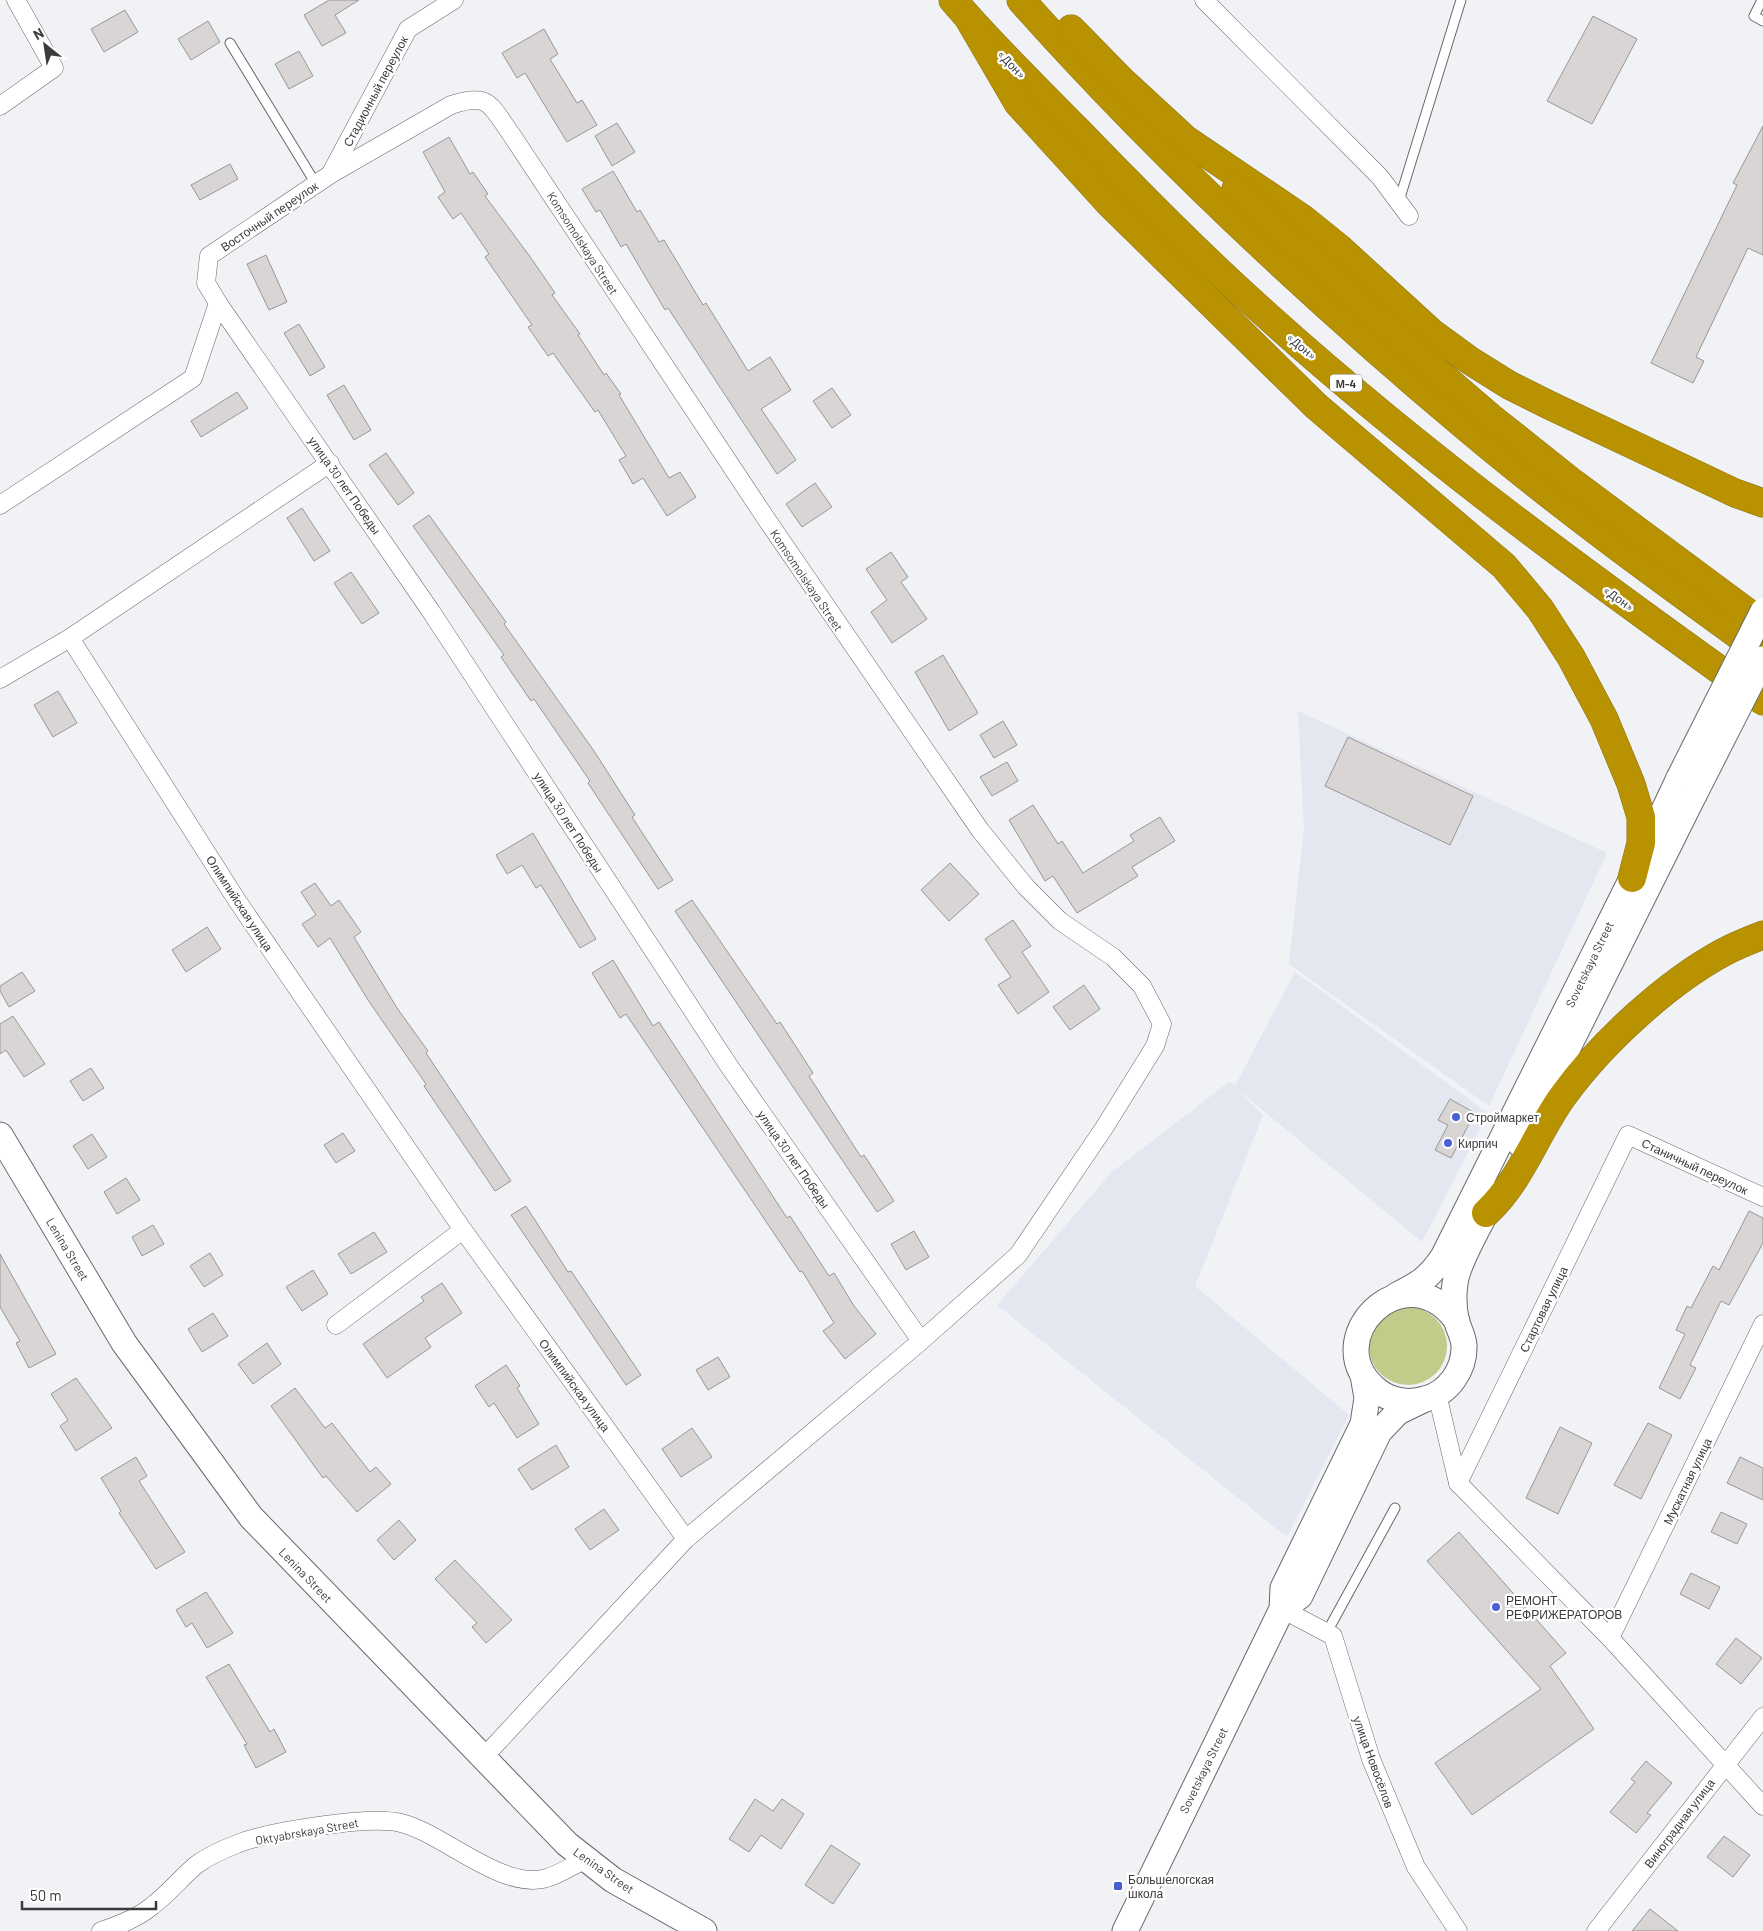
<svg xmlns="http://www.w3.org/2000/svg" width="1763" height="1931" viewBox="0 0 1763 1931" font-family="Barlow,sans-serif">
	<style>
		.built { fill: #e4e6f0 }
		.green { fill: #bfcc8a }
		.building { fill: #d8d5d4; stroke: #999796 }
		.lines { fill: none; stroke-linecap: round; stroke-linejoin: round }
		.lane-casing { stroke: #68696b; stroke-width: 11 }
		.street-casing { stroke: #68696b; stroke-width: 19 }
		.secondary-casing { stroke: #68696b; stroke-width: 27 }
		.highway-casing { stroke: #8c7415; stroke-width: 29 }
		.lane { stroke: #fff; stroke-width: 9 }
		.street { stroke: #fff; stroke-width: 18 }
		.secondary { stroke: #fff; stroke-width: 25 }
		.highway { stroke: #b89200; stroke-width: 28 }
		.secondary-bridge-casing { stroke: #68696b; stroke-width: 27; stroke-linecap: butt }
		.secondary-bridge { stroke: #fff; stroke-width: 25 }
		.poi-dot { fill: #4760d4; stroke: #fff; stroke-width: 2 }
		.labels { text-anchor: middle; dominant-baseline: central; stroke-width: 4.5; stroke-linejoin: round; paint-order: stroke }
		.shield { fill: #fff; stroke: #757676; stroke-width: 1 }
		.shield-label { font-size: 11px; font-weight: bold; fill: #3a3b3c }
		.street-label { font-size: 12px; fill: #3a3b3c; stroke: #fff }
		.poi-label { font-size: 12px; fill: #3a3b3c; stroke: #fff; text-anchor: start }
	</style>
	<rect width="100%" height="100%" fill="#f1f2f5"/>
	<g class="built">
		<path d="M1298 711 1607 853 1489 1106 1289 964 1304 828Z"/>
		<path d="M1295 972 1488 1113 1422 1242 1236 1088 1263 1115 1195 1286 1349 1415 1287 1537 997 1305 1111 1173 1230 1081 1235 1086Z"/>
	</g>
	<circle class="green" cx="1408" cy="1346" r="39"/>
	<g class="building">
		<path d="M329 0H359L335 15 346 33 322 46 304 15Z"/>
		<path d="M125 10 138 32 104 52 91 29Z"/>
		<path d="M1593 16 1637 39 1592 124 1547 101Z"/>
		<path d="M208 21 220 42 191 60 178 39Z"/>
		<path d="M544 29 558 54 550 59 577 103 582 100 597 125 567 142 525 73 517 78 502 53Z"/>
		<path d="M299 51 313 76 289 89 275 64Z"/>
		<path d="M617 123 635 152 612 166 595 136Z"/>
		<path d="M1763 126V255L1748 248 1696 357 1704 361 1693 383 1651 363 1737 185 1733 183Z"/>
		<path d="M449 137 470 174 473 172 488 194 485 196 531 258 555 293 552 295 580 334 578 335 604 375 606 373 621 394 619 395 669 478 680 472 696 497 667 516 643 478 633 484 619 460 626 456 598 410 595 412 553 353 548 356 528 327 532 325 485 257 489 254 461 213 453 219 438 197 445 192 423 152Z"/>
		<path d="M230 164 238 179 200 200 191 185Z"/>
		<path d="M613 171 637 212 640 210 659 242 664 240 703 305 706 303 748 371 770 357 791 390 761 409 796 460 777 474 668 308 665 310 626 244 621 247 600 210 596 212 582 189Z"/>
		<path d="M266 255 287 302 269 310 247 264Z"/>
		<path d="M299 324 325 367 310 376 284 333Z"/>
		<path d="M344 385 371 430 354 440 327 395Z"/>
		<path d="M832 388 851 415 832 428 813 401Z"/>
		<path d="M237 392 248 408 201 437 191 421Z"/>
		<path d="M386 453 414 493 398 505 369 465Z"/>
		<path d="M815 483 832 507 802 527 786 504Z"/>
		<path d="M302 508 330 551 314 561 287 518Z"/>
		<path d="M429 515 506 622 504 624 594 751 635 815 632 817 673 880 658 889 588 783 590 781 534 699 531 701 501 657 504 655 413 526Z"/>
		<path d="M891 552 908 577 901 582 927 619 892 643 871 612 887 600 866 569Z"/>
		<path d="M351 572 379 613 362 624 334 583Z"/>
		<path d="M943 655 978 713 949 731 915 672Z"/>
		<path d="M58 691 77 723 53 737 34 705Z"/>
		<path d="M1003 721 1017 745 994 758 980 735Z"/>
		<path d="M1348 737 1473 796 1450 845 1325 786Z"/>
		<path d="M1007 762 1018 781 992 796 980 777Z"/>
		<path d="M1033 805 1058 844 1062 841 1083 873 1134 841 1130 835 1160 817 1175 841 1132 867 1138 876 1077 913 1053 876 1045 881 1009 820Z"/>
		<path d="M533 833 596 939 580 948 541 885 536 888 522 865 507 874 496 855Z"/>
		<path d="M950 863 979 894 949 921 921 890Z"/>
		<path d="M315 883 331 906 339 900 361 932 354 937 397 1008 428 1051 426 1053 511 1181 495 1191 424 1086 426 1084 368 1000 330 938 318 947 302 924 316 915 301 892Z"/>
		<path d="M692 900 777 1024 780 1022 813 1073 809 1076 861 1157 864 1155 894 1201 877 1212 675 911Z"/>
		<path d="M1013 920 1031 946 1022 952 1049 992 1018 1014 998 985 1011 977 985 939Z"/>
		<path d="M207 927 221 949 186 972 172 950Z"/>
		<path d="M613 960 653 1026 659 1022 787 1218 790 1216 829 1276 834 1273 854 1306 876 1334 845 1359 823 1331 834 1323 802 1271 800 1272 626 1014 620 1018 592 973Z"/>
		<path d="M22 972 35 991 9 1007 0 991V986Z"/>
		<path d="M1084 985 1100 1009 1070 1030 1053 1007Z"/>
		<path d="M13 1016 45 1064 24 1077 6 1050 0 1054V1024Z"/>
		<path d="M91 1068 104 1088 83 1101 70 1081Z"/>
		<path d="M1450 1099 1475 1113 1451 1158 1435 1150 1448 1125 1438 1120Z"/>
		<path d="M343 1133 355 1151 336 1163 324 1145Z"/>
		<path d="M92 1134 107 1157 88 1169 73 1146Z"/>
		<path d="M126 1178 140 1200 117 1214 104 1192Z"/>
		<path d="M526 1206 568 1272 571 1271 641 1375 626 1385 511 1215Z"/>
		<path d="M1749 1211 1763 1218V1243L1729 1305 1721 1301 1690 1365 1696 1368 1680 1399 1659 1388 1685 1334 1676 1330 1687 1306 1691 1308 1713 1266 1719 1270Z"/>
		<path d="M153 1225 164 1244 142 1256 132 1237Z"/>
		<path d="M914 1231 929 1257 906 1270 891 1244Z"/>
		<path d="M374 1232 387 1252 351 1274 338 1254Z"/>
		<path d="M210 1253 223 1275 204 1287 190 1266Z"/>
		<path d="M0 1254 56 1354 29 1368 16 1343 20 1341 0 1307Z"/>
		<path d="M313 1270 328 1294 302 1311 286 1287Z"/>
		<path d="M442 1283 462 1313 425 1338 431 1347 387 1378 363 1344 424 1301 421 1297Z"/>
		<path d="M213 1313 228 1336 202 1352 188 1329Z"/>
		<path d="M267 1343 281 1364 253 1384 238 1364Z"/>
		<path d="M718 1357 730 1377 708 1390 696 1370Z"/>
		<path d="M506 1365 520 1386 517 1388 539 1424 517 1438 494 1403 489 1407 475 1386Z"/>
		<path d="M76 1378 112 1428 76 1451 60 1426 68 1420 51 1394Z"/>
		<path d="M295 1388 325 1428 332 1423 370 1472 376 1467 391 1484 357 1512 326 1476 323 1478 271 1406Z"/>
		<path d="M1648 1423 1672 1435 1641 1499 1614 1485Z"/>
		<path d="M1560 1427 1592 1443 1558 1514 1526 1498Z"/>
		<path d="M692 1428 712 1457 681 1477 662 1449Z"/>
		<path d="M556 1445 569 1467 532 1490 518 1469Z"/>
		<path d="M136 1457 147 1476 139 1481 185 1552 156 1569 119 1513 121 1511 101 1478Z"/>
		<path d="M1740 1457 1763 1468V1500L1727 1483Z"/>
		<path d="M604 1509 619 1530 590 1550 575 1529Z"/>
		<path d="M1721 1512 1747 1524 1737 1544 1711 1532Z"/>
		<path d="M399 1520 416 1540 394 1560 377 1540Z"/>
		<path d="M1459 1532 1566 1653 1550 1666 1594 1729 1472 1815 1435 1763 1541 1689 1427 1561Z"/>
		<path d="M455 1560 512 1620 486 1643 472 1627 477 1623 435 1579Z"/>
		<path d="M1691 1573 1720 1587 1709 1609 1680 1594Z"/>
		<path d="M206 1592 233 1633 207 1648 192 1623 186 1627 176 1610Z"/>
		<path d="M1736 1638 1762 1658 1741 1684 1716 1664Z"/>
		<path d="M229 1664 270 1732 274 1729 286 1752 256 1768 244 1745 247 1744 206 1677Z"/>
		<path d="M1646 1761 1672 1783 1647 1813 1651 1815 1636 1833 1610 1812 1635 1782 1631 1779Z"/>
		<path d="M755 1799 773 1811 782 1799 804 1814 781 1849 761 1835 749 1852 729 1839Z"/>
		<path d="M1724 1836 1750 1855 1733 1877 1707 1857Z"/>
		<path d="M831 1845 860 1864 833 1904 805 1885Z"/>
		<path d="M1650 1909 1678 1931H1632Z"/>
	</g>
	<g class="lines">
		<defs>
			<g id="lane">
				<path d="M1762 0 1754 16 1763 21"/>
				<path d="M230 43 316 184"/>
				<path d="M1399 201 1461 0"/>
				<path d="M1327 1632 1395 1508"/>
			</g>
			<g id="street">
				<path d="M1204 0 1380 177 1409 216"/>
				<path d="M0 106 54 68 16 0"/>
				<path d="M331 173 408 29 454 0"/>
				<path d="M218 303 430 610 729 1066 921 1341"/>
				<path d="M0 505 193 378 218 303 206 283 209 256 331 174 451 105C490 92 490 105 511 134L767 520 980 830 1026 887 1060 921 1113 957 1142 986 1162 1024 1155 1046 1104 1128 1018 1255 921 1341 686 1539 483 1758"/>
				<path d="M70 638 238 902 463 1230 686 1539"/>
				<path d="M0 679 70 638 330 463"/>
				<path d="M336 1325 463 1230"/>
				<path d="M1437 1394 1458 1483 1610 1638 1763 1806"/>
				<path d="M1458 1483 1628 1135 1763 1197"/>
				<path d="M1282 1609 1333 1636 1371 1759 1416 1867 1458 1931"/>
				<path d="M1610 1638 1763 1324"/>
				<path d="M101 1931C119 1925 138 1918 152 1906 168 1894 181 1878 196 1865 207 1857 224 1849 237 1844 266 1832 371 1815 401 1823 442 1833 499 1888 543 1879 557 1876 572 1866 584 1860"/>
				<path d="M1596 1931 1763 1717"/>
			</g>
			<g id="secondary">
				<path d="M0 1135 124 1343 251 1517 567 1844 613 1880 704 1931"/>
				<path d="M1520 1144 1694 795"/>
				<path d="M1397 1295C1419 1284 1429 1278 1443 1257L1632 878 1679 778"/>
				<path d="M1457 1321C1405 1249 1314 1341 1378 1391 1391 1401 1409 1404 1425 1399 1449 1393 1465 1369 1464 1345 1463 1335 1458 1328 1456 1319 1453 1304 1453 1285 1458 1271 1467 1245 1483 1220 1495 1195"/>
				<path d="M1282 1609 1300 1596 1379 1432 1398 1412 1423 1400"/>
				<path d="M1125 1931 1282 1609 1283 1588 1363 1424 1367 1398 1363 1375"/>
			</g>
			<g id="highway">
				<path d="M953 0C991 45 1035 87 1076 129 1140 195 1204 260 1273 321 1427 459 1595 581 1763 701"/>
				<path d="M1021 0C1158 154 1308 294 1466 427 1561 507 1662 580 1763 653"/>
				<path d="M969 19 1018 103 1110 204 1316 406 1504 566 1540 609 1571 657 1604 719 1631 784 1641 817V843L1632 878"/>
				<path d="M1071 29 1121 80 1185 139 1303 219 1339 248 1432 333 1469 360 1509 385 1549 405 1735 493 1763 503"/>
				<path d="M1236 189 1412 350 1490 417 1573 483 1763 624"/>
				<path d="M1486 1213C1521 1181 1536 1133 1563 1096 1601 1043 1668 982 1724 952 1737 945 1750 940 1763 935"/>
			</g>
		</defs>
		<use href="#lane" class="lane-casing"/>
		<use href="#street" class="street-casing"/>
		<use href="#secondary" class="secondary-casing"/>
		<use href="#highway" class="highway-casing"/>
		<use href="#lane" class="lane"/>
		<use href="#street" class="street"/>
		<use href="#secondary" class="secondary"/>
		<use href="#highway" class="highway"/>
		<defs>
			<g id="secondary-bridge">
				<path d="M1679 778 1763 611"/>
				<path d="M1694 795 1763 659"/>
			</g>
		</defs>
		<use href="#secondary-bridge" class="secondary-bridge-casing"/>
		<use href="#secondary-bridge" class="secondary-bridge"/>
	</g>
	<g class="poi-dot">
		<circle cx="1456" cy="1117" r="5"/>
		<circle cx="1448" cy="1143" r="5"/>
		<circle cx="1496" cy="1607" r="5"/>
		<rect x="1113" y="1881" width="10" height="10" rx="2.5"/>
	</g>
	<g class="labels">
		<rect class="shield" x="1330" y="374.5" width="32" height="17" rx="4"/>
		<g class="shield-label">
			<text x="1346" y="383">М-4</text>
		</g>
		<g class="street-label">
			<text transform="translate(1012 64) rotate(46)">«Дон»</text>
			<text transform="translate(375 91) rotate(-62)">Стадионный переулок</text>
			<text transform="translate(269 216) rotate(-34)">Восточный переулок</text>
			<text transform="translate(583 243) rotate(57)">Komsomolskaya Street</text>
			<text transform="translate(1302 346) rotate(40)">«Дон»</text>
			<text transform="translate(345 485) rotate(55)">улица 30 лет Победы</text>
			<text transform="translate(807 580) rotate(56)">Komsomolskaya Street</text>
			<text transform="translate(1619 598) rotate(36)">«Дон»</text>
			<text transform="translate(569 822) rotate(57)">улица 30 лет Победы</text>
			<text transform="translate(240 903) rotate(57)">Олимпийская улица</text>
			<text transform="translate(1589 964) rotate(-64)">Sovetskaya Street</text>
			<text transform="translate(794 1159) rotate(55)">улица 30 лет Победы</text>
			<text transform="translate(1695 1166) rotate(25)">Станичный переулок</text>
			<text transform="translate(68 1249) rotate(59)">Lenina Street</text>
			<text transform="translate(1543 1309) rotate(-64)">Стартовая улица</text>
			<text transform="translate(575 1385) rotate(54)">Олимпийская улица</text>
			<text transform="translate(1687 1481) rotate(-64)">Мускатная улица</text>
			<text transform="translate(306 1575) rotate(46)">Lenina Street</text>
			<text transform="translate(1374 1762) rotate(70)">улица Новосёлов</text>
			<text transform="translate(1203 1770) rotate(-64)">Sovetskaya Street</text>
			<text transform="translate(1679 1823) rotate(-53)">Виноградная улица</text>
			<text transform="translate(307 1831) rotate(-10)">Oktyabrskaya Street</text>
			<text transform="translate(604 1870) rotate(35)">Lenina Street</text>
		</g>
		<g class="poi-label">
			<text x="1466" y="1117">Строймаркет</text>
			<text x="1458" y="1143">Кирпич</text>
			<text x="1506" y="1600">РЕМОНТ<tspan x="1506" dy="14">РЕФРИЖЕРАТОРОВ</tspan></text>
			<text x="1128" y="1879">Большелогская<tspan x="1128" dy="14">школа</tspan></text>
		</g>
	</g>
	<g transform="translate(45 45) rotate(330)" stroke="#ffffff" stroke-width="4" paint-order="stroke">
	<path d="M0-4L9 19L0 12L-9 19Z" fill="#3a3b3c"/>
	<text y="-8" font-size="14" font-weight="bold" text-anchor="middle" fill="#3a3b3c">N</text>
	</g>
	<path d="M22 1901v8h134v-8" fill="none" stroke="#3a3b3c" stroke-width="2.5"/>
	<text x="30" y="1901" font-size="15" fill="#3a3b3c" stroke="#ffffff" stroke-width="4" paint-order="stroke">50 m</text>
</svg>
